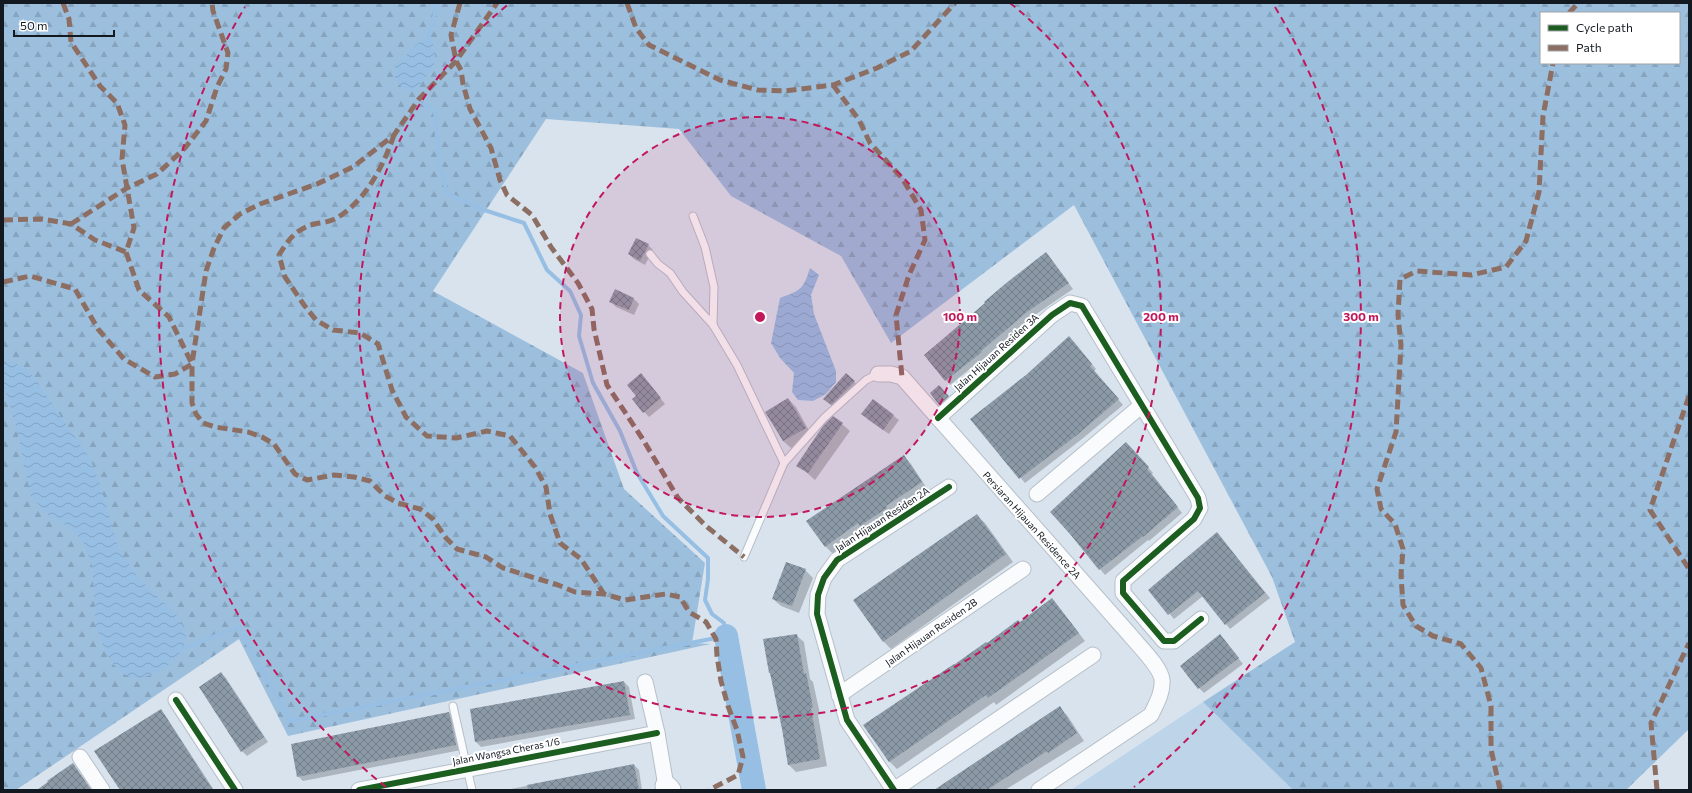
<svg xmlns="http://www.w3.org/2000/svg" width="1692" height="793" viewBox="0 0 1692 793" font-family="Commissioner,sans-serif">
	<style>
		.green { fill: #bed4e9 }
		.forest { fill: url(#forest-firs); fill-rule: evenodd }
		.water { fill: url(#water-waves) }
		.shadow { fill: #0003 }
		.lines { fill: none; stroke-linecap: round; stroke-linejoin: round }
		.stream { stroke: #97bfe4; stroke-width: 4 }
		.river { stroke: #97bfe4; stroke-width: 24 }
		.building { fill: url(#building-cross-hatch) }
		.lane-casing { stroke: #b7bfc8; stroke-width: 9 }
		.street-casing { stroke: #b7bfc8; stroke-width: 17 }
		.secondary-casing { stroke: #b7bfc8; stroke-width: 23 }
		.lane { stroke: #f9fbfc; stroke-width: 7 }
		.street { stroke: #f9fbfc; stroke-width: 15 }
		.secondary { stroke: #f9fbfc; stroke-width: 21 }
		.quiet { stroke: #8d6e63; stroke-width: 5; stroke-dasharray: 10 5; stroke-linecap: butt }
		.cycleway-casing { stroke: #fff; stroke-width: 8 }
		.cycleway { stroke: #1b5e20; stroke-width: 6 }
		.ring { fill: none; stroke: #c2185b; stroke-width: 2; stroke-dasharray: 7 5 }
		.labels { text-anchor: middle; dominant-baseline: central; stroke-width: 4; stroke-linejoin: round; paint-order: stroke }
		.street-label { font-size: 10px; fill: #121920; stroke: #fff }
		.centre { fill: #c2185b; stroke: #fff; stroke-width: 2 }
		.ring-label { font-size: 12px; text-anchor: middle; font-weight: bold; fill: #c2185b; stroke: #fff; stroke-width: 4; stroke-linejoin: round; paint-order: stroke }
	</style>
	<defs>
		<pattern id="forest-firs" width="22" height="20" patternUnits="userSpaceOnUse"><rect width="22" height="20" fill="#9dbfde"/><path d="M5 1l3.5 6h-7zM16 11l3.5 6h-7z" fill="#86a4be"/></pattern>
		<pattern id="water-waves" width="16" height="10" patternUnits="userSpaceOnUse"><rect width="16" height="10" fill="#97bfe4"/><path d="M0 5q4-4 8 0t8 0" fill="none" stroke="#81a4c3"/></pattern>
		<pattern id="building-cross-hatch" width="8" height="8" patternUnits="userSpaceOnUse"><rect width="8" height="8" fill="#8c9aa8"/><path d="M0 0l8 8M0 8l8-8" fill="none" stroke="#717d88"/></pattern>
	</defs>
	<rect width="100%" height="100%" fill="#d8e3ee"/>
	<path class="green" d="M1203 702 1293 790H1071Z"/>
	<path class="forest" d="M3 3H1689V729L1626 790H1293L1203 702 1295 642 1272 577 1074 205 891 343 841 256 731 196 679 129 546 119 433 291 583 373 624 489 705 563 692 643 710 644 288 736 239 639 16 790H3ZM1541 13H1679V63H1541Z"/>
	<g class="water">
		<path d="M429 36C444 62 430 73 412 92L404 90 395 79V66L416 45Z"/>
		<path d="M810 268 819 275 811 295 814 314 836 371V382L826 394 813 401 798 400 792 392 794 373 780 358 771 343 780 298C801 290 803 290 810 268Z"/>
		<path d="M8 362H13L27 369 38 383 91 460 101 487 118 547 138 578 178 616 185 630 186 639 182 649 176 659 157 673 138 679 127 676 114 665 105 651 96 626 92 565 84 543 69 527 48 515 31 496 14 417 3 385V364Z"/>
	</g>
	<g class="shadow">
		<path d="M648 245 653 250 645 265 634 259 629 254Z"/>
		<path d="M1050 258 1073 289 1032 317 971 370 970 369 950 385 946 380Z"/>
		<path d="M616 291 634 299 639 304 634 315 616 307 611 302Z"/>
		<path d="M1074 342 1096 369 1094 371 1123 405 1082 439 1025 483 972 419Z"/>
		<path d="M846 375 859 386 836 409 825 399Z"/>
		<path d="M646 380 665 404 649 417 633 400 638 396Z"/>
		<path d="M941 389 950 399 942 406 940 404Z"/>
		<path d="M788 399 796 407 812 436 791 448 783 441 766 412Z"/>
		<path d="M873 400 899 420 889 434 867 419Z"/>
		<path d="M842 424 850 431 815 480 798 465Z"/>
		<path d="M1131 448 1153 473 1152 474 1182 513 1149 541 1148 540 1105 575 1070 533Z"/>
		<path d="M904 456 911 464 928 490 892 514 893 516 868 533 865 531 833 554 825 546Z"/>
		<path d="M977 516 985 523 1013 562 891 649 883 641Z"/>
		<path d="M1217 533 1270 598 1230 629 1203 596 1174 619 1149 590Z"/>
		<path d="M805 570 813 578 799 613 781 606 773 599Z"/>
		<path d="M1052 599 1085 641 996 705 994 702 897 769 890 762 864 725 1020 623Z"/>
		<path d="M796 635 804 642 810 679 813 682 820 714 818 715 827 766 796 772 788 764 783 729 772 675 770 673Z"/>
		<path d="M1220 635 1243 664 1204 693 1199 688Z"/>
		<path d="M221 673 226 678 268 742 247 756 242 751Z"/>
		<path d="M624 682 629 687 635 719 481 747 476 742 471 710Z"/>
		<path d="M1059 708 1067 715 1084 741 1005 790H936Z"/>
		<path d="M160 710 165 715 214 790H122Z"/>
		<path d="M449 713 454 718 461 750 303 781 298 776Z"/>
		<path d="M73 764 92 790H37Z"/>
		<path d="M634 765 639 770 642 790H505Z"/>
	</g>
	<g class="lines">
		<g class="stream">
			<path d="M427 41 438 3"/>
			<path d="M179 646 182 649 238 627 291 721 726 636 724 623 712 614 705 600 708 579V558L663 516 637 473 620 431 593 383 579 336 581 315 570 291 547 270 524 223 481 209 447 193 439 161 435 111 424 104"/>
		</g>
		<path class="river" d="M726 636 754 790"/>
	</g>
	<g class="building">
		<path d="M636 238 649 244 640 261 628 254Z"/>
		<path d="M1046 252 1069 283 1027 312 981 351 982 352 945 381 924 355 985 303 984 302 1005 284Z"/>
		<path d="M615 289 634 298 629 310 609 302Z"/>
		<path d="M1069 336 1092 364 1090 366 1119 399 1077 435 1019 479 970 419 1026 375Z"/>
		<path d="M641 373 661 398 643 413 632 399 636 396 627 385Z"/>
		<path d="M846 373 855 381 831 405 823 399Z"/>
		<path d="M939 385 949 396 939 405 930 393Z"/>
		<path d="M788 398 806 428 783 441 765 412Z"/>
		<path d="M873 399 894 415 883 430 861 414Z"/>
		<path d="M833 416 843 423 808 473 796 466 823 426Z"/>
		<path d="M1126 442 1149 467 1147 469 1178 507 1143 537V536L1099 570 1070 534 1050 512Z"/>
		<path d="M904 455 922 482 886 506 887 508 860 526 858 523 825 547 806 521Z"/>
		<path d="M977 514 1006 554 883 642 853 600Z"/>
		<path d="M1217 532 1265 593 1225 625 1198 591 1168 615 1148 590Z"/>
		<path d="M786 562 806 569 792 606 772 599Z"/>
		<path d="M1052 598 1079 633 988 698 986 695 889 762 863 725 954 664H955L986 642 987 643 1018 620 1020 622Z"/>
		<path d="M797 634 804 674 806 673 813 707 811 708 820 759 788 765 782 729 770 673H769L763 639Z"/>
		<path d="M1220 634 1239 658 1198 689 1180 666Z"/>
		<path d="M221 672 264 737 241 752 199 687Z"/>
		<path d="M624 681 630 715 475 742 470 709Z"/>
		<path d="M1060 706 1077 733 1048 753 1047 751 987 790H934Z"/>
		<path d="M161 709 207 781 213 790H120L94 751Z"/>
		<path d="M449 712 456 745 297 777 291 744Z"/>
		<path d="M73 763 91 790H37L48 782 47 781Z"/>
		<path d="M634 764 639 790H528L527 785Z"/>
	</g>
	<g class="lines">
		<defs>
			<g id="lane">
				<path d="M693 216 705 247 714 287 713 325"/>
				<path d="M650 254 658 264 670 273 683 292 713 325 737 365 784 463"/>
				<path d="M744 557 784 463 824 418 866 380 878 374"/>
				<path d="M453 706 472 790"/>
			</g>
			<g id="street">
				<path d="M878 374H891L902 377 1130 635C1138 645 1161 667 1162 680 1163 693 1156 704 1151 715L1039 790"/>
				<path d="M938 418 1052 315 1070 303 1082 306 1198 498 1200 508 1194 519 1123 581V593L1164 641H1174L1201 619"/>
				<path d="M1037 494 1142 405"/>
				<path d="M645 682 657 733 666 786"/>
				<path d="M839 695 1023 569"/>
				<path d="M176 700 235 790"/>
				<path d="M80 757 102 790"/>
				<path d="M359 790 657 733"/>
				<path d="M894 790 847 720 817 614 818 595 824 578 837 560 949 487"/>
				<path d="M894 790 1093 655"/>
			</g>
			<path id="secondary" d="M666 786 670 790"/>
		</defs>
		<use href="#lane" class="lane-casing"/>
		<use href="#street" class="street-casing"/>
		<use href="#secondary" class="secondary-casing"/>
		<use href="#lane" class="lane"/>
		<use href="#street" class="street"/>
		<use href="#secondary" class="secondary"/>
		<g class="quiet">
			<path d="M63 3 69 19 71 42 100 86 117 103 125 125 122 159 134 228 126 252 139 290 169 317 192 364V403L196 414 203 423 215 427 248 432 262 437 274 444 295 474 307 480 334 475 354 477 370 481 385 496 398 503 420 509 433 519 446 538 457 549 486 557 503 568 558 585 575 592 604 594 625 600 666 594 680 597 689 612 706 622 716 639 717 656 721 681 728 706 737 730 743 757 738 775 709 790"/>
			<path d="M460 3 451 35 456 61 461 70 463 84 470 109 491 148 500 180 507 195 532 215 551 247 578 283 592 309 594 329 607 385 642 438 678 498 706 526 744 557"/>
			<path d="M627 3 636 28 649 45 720 80 758 90 785 91 833 85 877 68 911 51 955 3"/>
			<path d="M1569 13 1578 3"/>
			<path d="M833 85 859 120 870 143 902 178 921 210 925 240 909 275 896 315 902 377"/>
			<path d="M394 135C383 167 365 202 335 219 329 222 321 223 314 224 296 229 288 240 279 255L285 277 304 305 316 320 333 330 360 333 378 344 392 390 406 417 427 436 456 438 487 431 510 436 535 467 546 487 550 514 560 543 581 559 604 594"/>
			<path d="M3 220 42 219 71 224 95 240 126 252"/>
			<path d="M71 224 127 188 157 174 185 148 206 121 217 87 226 69 228 53 213 11 212 3"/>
			<path d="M3 282 30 276 75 289 98 329 124 359 155 377 175 374 192 364 206 271 214 248 224 228 240 214 260 204 317 184 353 167 394 135 419 99 456 61 497 3"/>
			<path d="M1689 396 1650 510 1689 569"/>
			<path d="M1500 790 1491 749V706L1481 668 1461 644 1433 636 1416 626 1403 605 1401 575 1403 549 1395 524 1381 509 1377 489 1396 432 1401 345 1398 315 1400 279 1417 271 1471 275 1506 267 1526 241 1539 192 1543 116 1553 63"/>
			<path d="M1657 790 1651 723 1689 643"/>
		</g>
		<defs>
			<g id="cycleway">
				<path d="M938 418 1052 315 1070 303 1082 306 1198 498 1200 508 1194 519 1123 581V593L1164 641H1174L1201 619"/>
				<path d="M176 700 235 790"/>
				<path d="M359 790 657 733"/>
				<path d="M894 790 847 720 817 614 818 595 824 578 837 560 949 487"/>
			</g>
		</defs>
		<use href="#cycleway" class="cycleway-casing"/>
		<use href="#cycleway" class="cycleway"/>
	</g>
	<circle cx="760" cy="317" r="200" fill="#c2185b" fill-opacity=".12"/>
	<g class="ring">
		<circle cx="760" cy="317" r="200"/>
		<path d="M1010 3A401 401 0 1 1 510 3"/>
		<path d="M386 787A601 601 0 0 1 245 7M1275 7A601 601 0 0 1 1134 787"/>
	</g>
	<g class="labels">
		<g class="street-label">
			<text transform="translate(996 352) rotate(-42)">Jalan Hijauan Residen 3A</text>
			<text transform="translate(882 519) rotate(-33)">Jalan Hijauan Residen 2A</text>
			<text transform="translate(1032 525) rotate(48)">Persiaran Hijauan Residence 2A</text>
			<text transform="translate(931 632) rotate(-35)">Jalan Hijauan Residen 2B</text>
			<text transform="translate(506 751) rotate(-11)">Jalan Wangsa Cheras 1/6</text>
		</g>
	</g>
	<circle cx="760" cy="317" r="6" class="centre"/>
	<g class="ring-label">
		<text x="960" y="321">100 m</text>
		<text x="1161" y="321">200 m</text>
		<text x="1361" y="321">300 m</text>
	</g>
	<rect width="1692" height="793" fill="none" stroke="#121920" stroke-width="8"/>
	<rect x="1540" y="12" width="140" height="52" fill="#ffffff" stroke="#a0a3a6"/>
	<rect x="1548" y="25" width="20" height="6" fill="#1b5e20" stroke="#a0a3a6"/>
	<text x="1576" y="32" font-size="12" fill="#121920">Cycle path</text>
	<rect x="1548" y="45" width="20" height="6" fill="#8d6e63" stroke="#a0a3a6"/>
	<text x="1576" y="52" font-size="12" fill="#121920">Path</text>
	<path d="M14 30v6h100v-6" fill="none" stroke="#121920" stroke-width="2"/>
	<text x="20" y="30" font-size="12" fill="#121920" stroke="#ffffff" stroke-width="3" paint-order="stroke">50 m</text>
</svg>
